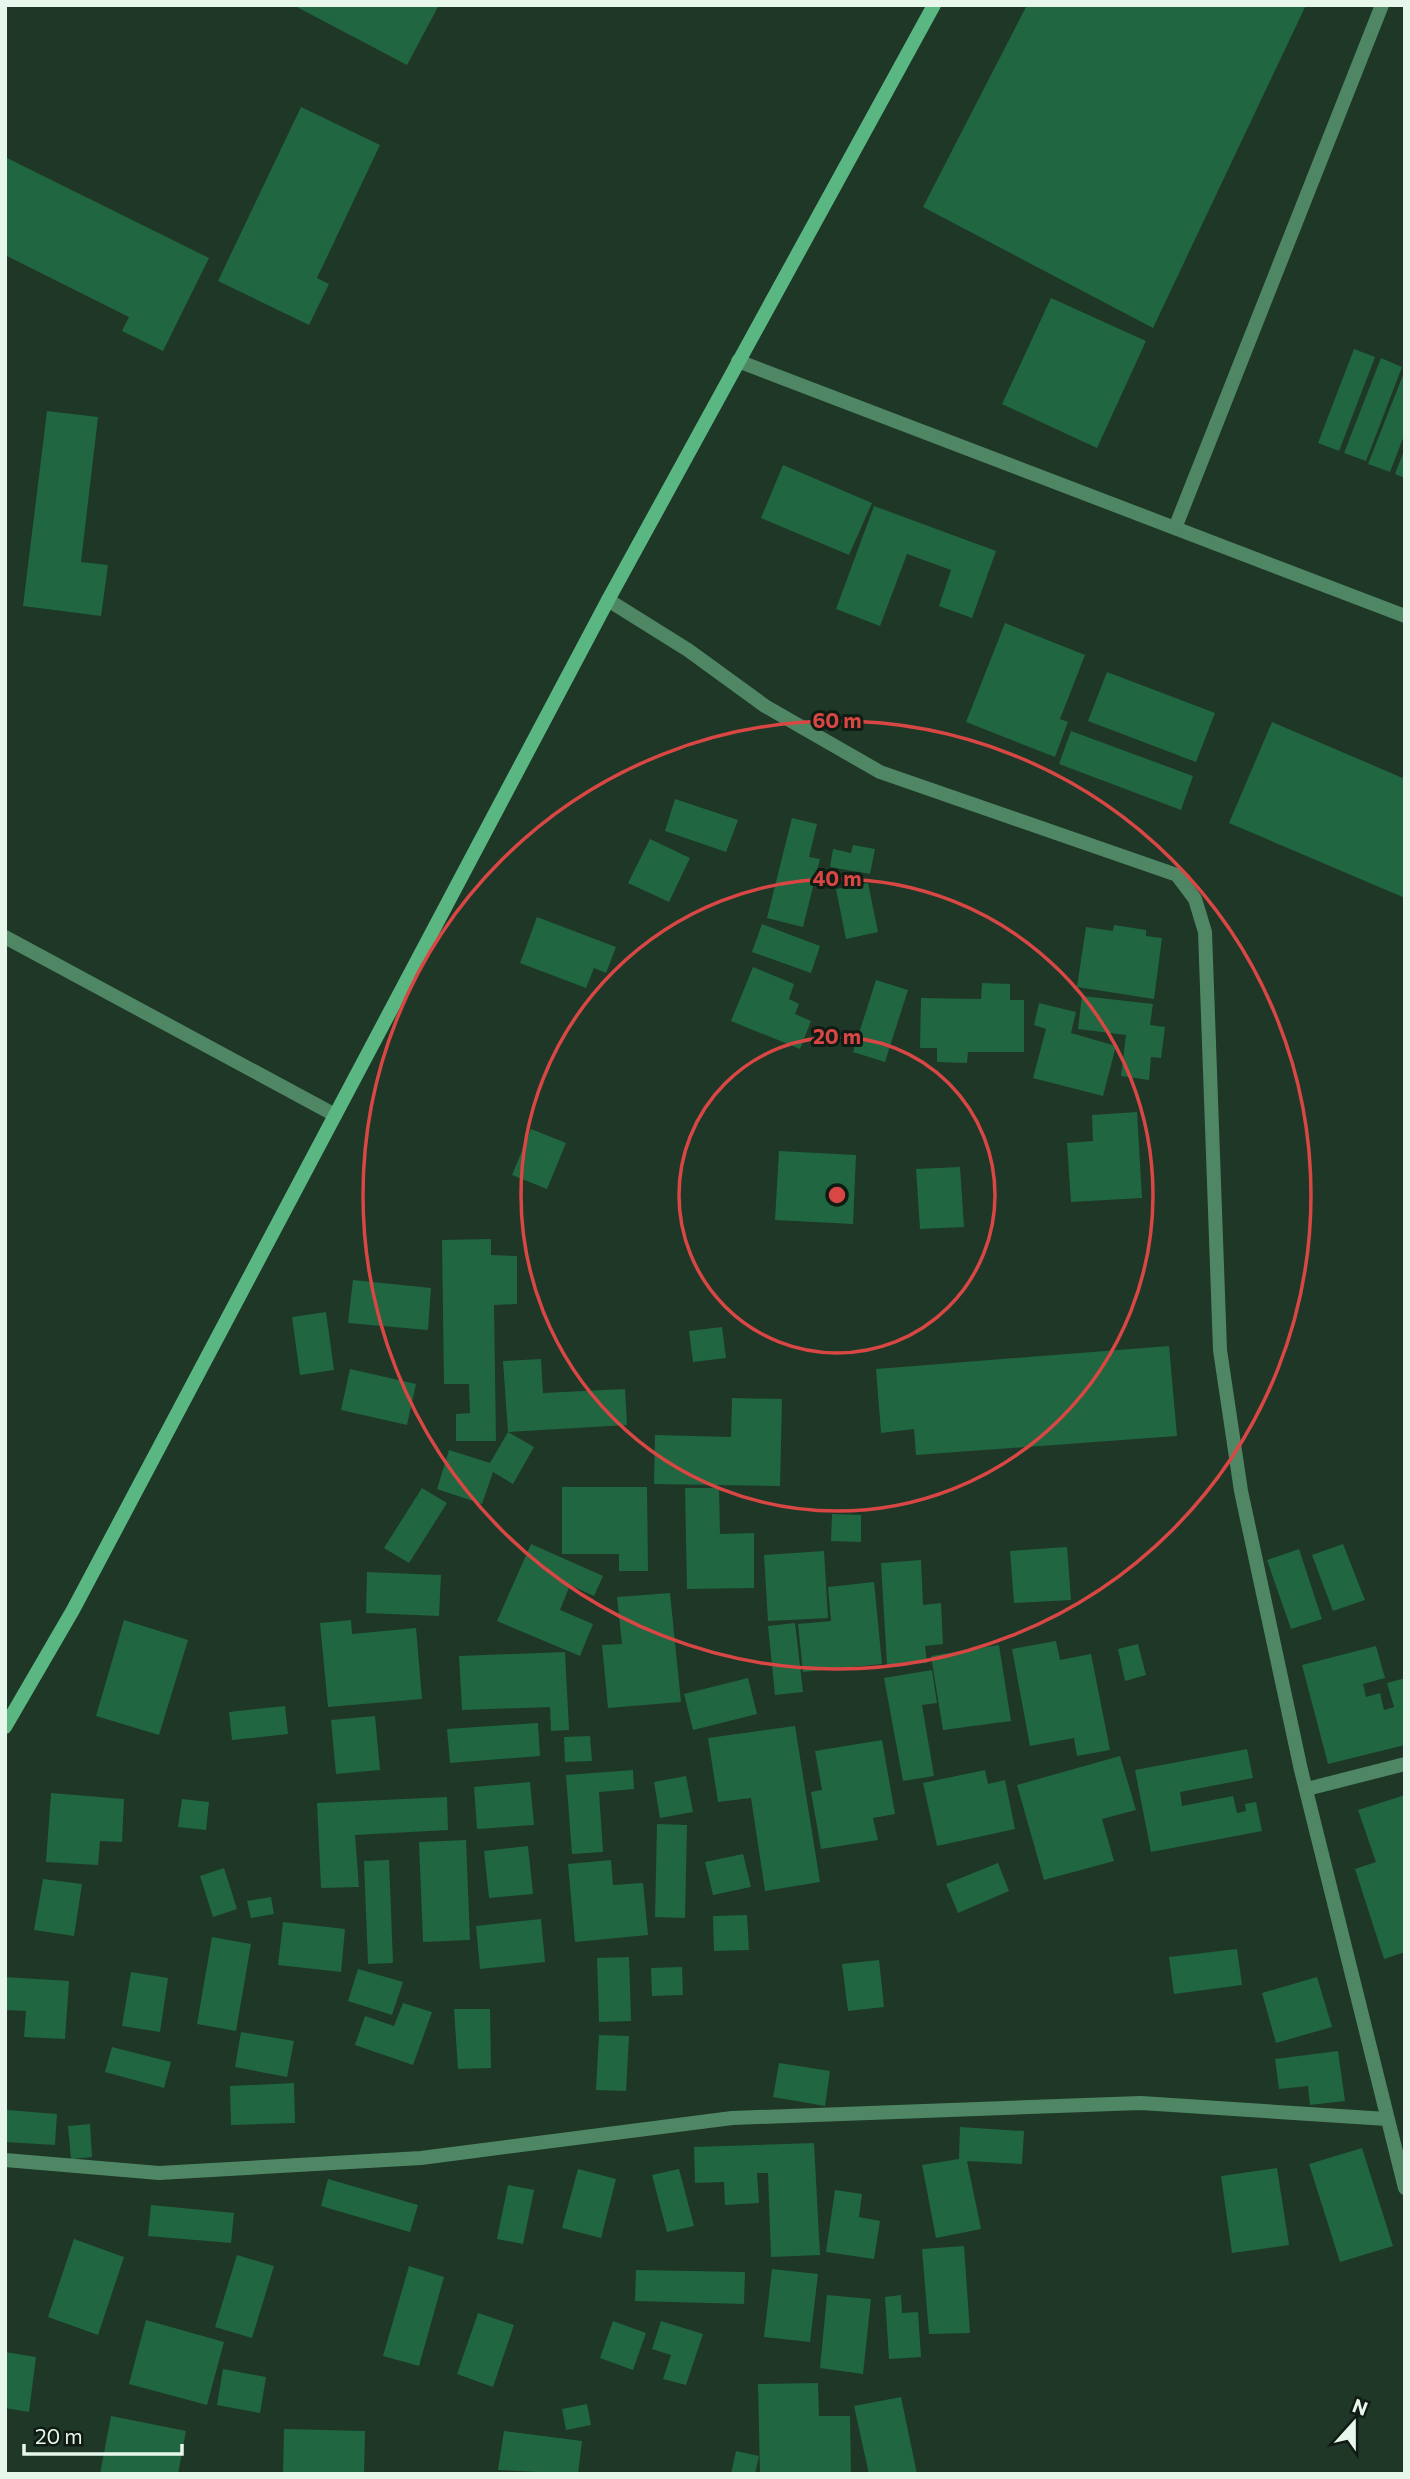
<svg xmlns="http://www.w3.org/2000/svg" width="1410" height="2479" viewBox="0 0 1410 2479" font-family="Commissioner,sans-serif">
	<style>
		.building { fill: #206640 }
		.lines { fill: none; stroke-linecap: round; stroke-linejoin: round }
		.service { stroke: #4f8764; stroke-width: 14 }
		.minor { stroke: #4f8764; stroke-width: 14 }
		.secondary { stroke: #5ab781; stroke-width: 14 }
		.ring { fill: none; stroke: #d94745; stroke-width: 3.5 }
		.centre { fill: #d94745; stroke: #101b14; stroke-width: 3.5 }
		.ring-label { font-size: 21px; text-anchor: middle; font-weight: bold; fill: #d94745; stroke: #101b14; stroke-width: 6; stroke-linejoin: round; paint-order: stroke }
	</style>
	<rect width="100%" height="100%" fill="#1e3727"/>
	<g class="building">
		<path d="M293 5H439L407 65Z"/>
		<path d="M1027 5H1306L1153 328 923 207Z"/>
		<path d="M301 107 380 145 317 278 329 284 309 325 218 281Z"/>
		<path d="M5 157 209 258 163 351 122 331 129 317 5 255Z"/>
		<path d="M1051 298 1146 341 1097 448 1002 404Z"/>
		<path d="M1354 349 1375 357 1339 451 1318 443Z"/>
		<path d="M1381 358 1402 367 1366 461 1344 453Z"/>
		<path d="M1405 370V433L1390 472 1368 464Z"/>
		<path d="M47 411 98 417 81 562 108 565 101 616 23 606Z"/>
		<path d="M1405 448V478L1395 474Z"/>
		<path d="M783 465 872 503 849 555 761 518Z"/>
		<path d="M874 506 996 551 972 618 939 606 951 570 907 554 880 626 836 609Z"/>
		<path d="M1005 623 1085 655 1060 719 1068 722 1055 757 966 722Z"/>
		<path d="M1107 672 1215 713 1196 762 1088 721Z"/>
		<path d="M1272 722 1405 779V898L1229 823Z"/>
		<path d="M1071 731 1193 776 1181 810 1059 764Z"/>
		<path d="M675 799 738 820 726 852 665 831Z"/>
		<path d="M792 818 817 824 809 857 820 859 803 927 767 918Z"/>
		<path d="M650 839 690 858 669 902 628 883Z"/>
		<path d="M853 845 875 849 870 874 830 867 833 849 851 853Z"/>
		<path d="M868 883 878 932 846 939 836 889Z"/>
		<path d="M537 917 616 947 606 973 594 968 586 988 520 963Z"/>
		<path d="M762 924 820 946 811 973 752 952Z"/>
		<path d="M1114 925 1146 930V936L1162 938 1154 999 1077 987 1086 927 1113 931Z"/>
		<path d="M753 967 794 984 789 999 799 1004 795 1014 811 1021 800 1049 731 1021Z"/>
		<path d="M876 980 908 990 885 1062 853 1052Z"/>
		<path d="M982 983 1010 984V1000H1024V1052H968L967 1063 937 1062V1048H920L921 998 981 999Z"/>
		<path d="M1082 996 1153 1004 1150 1025 1165 1027 1161 1058 1151 1057 1149 1080 1121 1076 1126 1035 1078 1029Z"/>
		<path d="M1039 1003 1076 1012 1071 1033 1116 1046 1103 1096 1033 1078 1046 1029 1034 1025Z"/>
		<path d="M1137 1112 1142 1198 1071 1202 1067 1143 1093 1141 1092 1115Z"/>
		<path d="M531 1129 566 1143 547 1189 512 1175Z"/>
		<path d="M779 1151 856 1155 853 1224 775 1220Z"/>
		<path d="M960 1167 964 1227 920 1229 916 1169Z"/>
		<path d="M491 1239V1255L517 1256V1304L494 1305 496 1441H456V1414L470 1413 469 1384H444L442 1240Z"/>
		<path d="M353 1280 431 1288 428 1330 348 1323Z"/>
		<path d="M326 1312 334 1370 300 1375 292 1317Z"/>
		<path d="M722 1327 726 1358 693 1362 689 1331Z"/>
		<path d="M1169 1346 1177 1436 916 1455 914 1429 881 1433 876 1369Z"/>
		<path d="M541 1359 543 1393 625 1389 627 1425 508 1432 503 1361Z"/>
		<path d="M350 1369 416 1384 407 1425 341 1410Z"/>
		<path d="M732 1398 782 1399 780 1486 654 1484 655 1435 731 1437Z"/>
		<path d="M508 1432 534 1447 513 1484 493 1472 482 1504 437 1489 449 1450 490 1463Z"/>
		<path d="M562 1487H647L648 1571H619V1554H562Z"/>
		<path d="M422 1488 447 1503 409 1563 384 1548Z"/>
		<path d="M685 1488H719L720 1534 754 1533V1588L687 1589Z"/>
		<path d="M832 1514 861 1515V1542L831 1541Z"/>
		<path d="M531 1544 603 1576 594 1596 570 1585 560 1610 593 1624 580 1656 497 1621Z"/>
		<path d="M1343 1544 1365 1600 1333 1611 1312 1555Z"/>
		<path d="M1067 1547 1071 1600 1014 1603 1010 1551Z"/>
		<path d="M1299 1549 1322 1619 1291 1629 1267 1560Z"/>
		<path d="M824 1551 828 1618 768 1621 764 1555Z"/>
		<path d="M921 1560 923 1605 941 1603 943 1644 925 1646 927 1663 887 1665 881 1563Z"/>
		<path d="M367 1572 441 1575 439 1616 366 1613Z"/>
		<path d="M874 1582 882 1664 803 1672 798 1624 831 1621 828 1587Z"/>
		<path d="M670 1593 681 1702 608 1708 602 1645 622 1644 617 1597Z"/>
		<path d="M124 1620 188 1640 159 1735 96 1716Z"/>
		<path d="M351 1620 352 1634 416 1628 422 1699 328 1707 320 1623Z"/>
		<path d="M795 1623 803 1692 775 1695 768 1626Z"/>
		<path d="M1056 1641 1060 1660 1091 1654 1110 1750 1077 1756 1074 1738 1030 1746 1012 1649Z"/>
		<path d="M1138 1644 1146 1675 1125 1681 1118 1649Z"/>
		<path d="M999 1645 1011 1721 943 1730 931 1656Z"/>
		<path d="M1376 1646 1385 1678 1363 1684 1366 1697 1380 1693 1384 1710 1394 1707 1387 1683 1405 1678V1745L1328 1764 1302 1665Z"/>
		<path d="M565 1652 569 1730 551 1731 550 1707 462 1710 459 1656Z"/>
		<path d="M932 1670 937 1703 922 1705 934 1776 903 1781 884 1678Z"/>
		<path d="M748 1678 757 1714 693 1730 684 1694Z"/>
		<path d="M285 1706 288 1734 232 1740 229 1712Z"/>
		<path d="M375 1716 380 1770 336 1774 331 1720Z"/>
		<path d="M538 1723 540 1756 450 1763 447 1729Z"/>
		<path d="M795 1726 820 1882 765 1891 751 1798 718 1802 708 1738Z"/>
		<path d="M590 1736 592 1761 565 1762 564 1737Z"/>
		<path d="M882 1740 895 1814 873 1818 878 1840 821 1849 811 1792 822 1790 815 1751Z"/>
		<path d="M1247 1749 1253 1778 1180 1792 1182 1806 1233 1796 1237 1813 1246 1811 1245 1804 1256 1802 1262 1831 1151 1852 1135 1770Z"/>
		<path d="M1120 1756 1136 1810 1102 1819 1114 1861 1044 1880 1017 1785Z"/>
		<path d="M633 1770 634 1789 599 1792 603 1852 572 1854 566 1775Z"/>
		<path d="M985 1770 988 1784 1005 1780 1015 1829 937 1846 923 1783Z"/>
		<path d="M686 1776 693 1812 660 1818 654 1782Z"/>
		<path d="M530 1782 534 1825 477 1829 474 1787Z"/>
		<path d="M51 1793 124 1799 122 1842 100 1841 98 1865 46 1862Z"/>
		<path d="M1405 1795V1952L1384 1959 1355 1869 1376 1862 1358 1810Z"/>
		<path d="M447 1797 448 1830 355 1835 359 1887 321 1888 317 1803Z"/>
		<path d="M182 1799 209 1802 206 1830 178 1827Z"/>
		<path d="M657 1824 687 1825 685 1918 655 1917Z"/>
		<path d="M466 1840 470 1940 423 1942 419 1842Z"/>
		<path d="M528 1846 533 1894 489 1898 484 1851Z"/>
		<path d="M743 1854 751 1887 713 1895 705 1862Z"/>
		<path d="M389 1860 393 1963 368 1964 364 1861Z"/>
		<path d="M611 1860 613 1885 643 1883 648 1935 575 1942 568 1864Z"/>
		<path d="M998 1863 1009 1891 958 1913 946 1884Z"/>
		<path d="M224 1868 237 1909 213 1917 200 1876Z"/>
		<path d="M43 1879 82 1884 74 1936 34 1930Z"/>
		<path d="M271 1897 274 1914 251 1918 247 1901Z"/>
		<path d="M747 1915 749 1950 714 1951 713 1916Z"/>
		<path d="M541 1919 545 1962 480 1969 476 1926Z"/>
		<path d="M283 1922 345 1929 341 1972 278 1965Z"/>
		<path d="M212 1937 251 1944 236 2031 197 2024Z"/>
		<path d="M1237 1949 1242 1985 1174 1994 1169 1957Z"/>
		<path d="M629 1957 631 2021 599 2022 597 1958Z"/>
		<path d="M879 1960 884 2007 848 2011 842 1964Z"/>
		<path d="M682 1967 683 1995 652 1996 651 1968Z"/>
		<path d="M358 1969 403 1982 392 2015 348 2001Z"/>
		<path d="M131 1972 168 1978 160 2032 122 2026Z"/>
		<path d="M5 1977 69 1981 65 2039 24 2037 26 2011 5 2010Z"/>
		<path d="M1317 1977 1332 2027 1276 2043 1262 1993Z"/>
		<path d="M403 2003 432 2012 413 2065 355 2045 365 2016 394 2026Z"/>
		<path d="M454 2009H490L491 2068 458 2069Z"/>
		<path d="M241 2032 294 2041 287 2077 235 2067Z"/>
		<path d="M599 2035 629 2036 626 2091 596 2090Z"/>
		<path d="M112 2047 171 2062 164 2088 105 2072Z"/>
		<path d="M1338 2051 1345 2101 1310 2105 1308 2086 1279 2089 1275 2059Z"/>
		<path d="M779 2063 830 2071 825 2106 773 2097Z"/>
		<path d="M294 2083 295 2123 231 2125 230 2086Z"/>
		<path d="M7 2110 57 2114 55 2145 5 2142Z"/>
		<path d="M90 2124 92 2157 71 2159 68 2126Z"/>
		<path d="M960 2127 1024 2131 1022 2164 967 2161 981 2229 936 2238 922 2165 959 2159Z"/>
		<path d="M814 2143 820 2255 771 2257 768 2173H757L759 2203 725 2205 724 2182 695 2183 694 2147Z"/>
		<path d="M1362 2148 1393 2246 1340 2262 1309 2164Z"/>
		<path d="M1277 2168 1289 2245 1232 2253 1221 2176Z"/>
		<path d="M578 2169 616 2179 601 2238 562 2228Z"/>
		<path d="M679 2169 694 2226 667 2232 652 2175Z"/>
		<path d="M328 2179 418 2205 410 2232 321 2206Z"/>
		<path d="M508 2185 534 2190 523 2244 497 2239Z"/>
		<path d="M835 2190 862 2194 859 2217 880 2221 874 2259 826 2252Z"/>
		<path d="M151 2205 234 2213 231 2243 148 2236Z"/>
		<path d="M74 2239 124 2257 98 2335 48 2317Z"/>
		<path d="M964 2246 970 2333 929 2334 922 2249Z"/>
		<path d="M237 2255 274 2266 252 2338 215 2327Z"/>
		<path d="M409 2266 444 2277 419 2366 383 2356Z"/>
		<path d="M772 2269 818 2274 810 2342 764 2337Z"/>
		<path d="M636 2270 745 2272 744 2304 635 2301Z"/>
		<path d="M827 2295 871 2299 863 2374 820 2368Z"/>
		<path d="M901 2295 902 2313 918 2312 921 2357 889 2359 885 2297Z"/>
		<path d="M478 2313 514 2325 493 2387 457 2374Z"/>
		<path d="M146 2320 224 2342 207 2405 129 2384Z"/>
		<path d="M613 2321 646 2333 633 2370 600 2358Z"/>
		<path d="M661 2321 703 2334 686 2385 663 2379 671 2355 652 2349Z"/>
		<path d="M5 2352 36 2357 29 2412 5 2408Z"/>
		<path d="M223 2369 266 2377 260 2413 217 2405Z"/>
		<path d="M818 2383 819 2416H850L851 2474H760L758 2384Z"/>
		<path d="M901 2397 917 2474H869L854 2406Z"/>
		<path d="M587 2404 591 2425 566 2430 562 2409Z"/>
		<path d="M111 2416 186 2431 178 2474H100Z"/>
		<path d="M284 2429 365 2431 364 2474H283Z"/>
		<path d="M504 2431 582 2441 578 2474 498 2470Z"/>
		<path d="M736 2451 759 2456 755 2474H731Z"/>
	</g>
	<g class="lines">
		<g class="service">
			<path d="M738 361 1405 616"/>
			<path d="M1175 528 1382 5"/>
		</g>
		<g class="minor">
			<path d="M608 600 688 650 765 706 880 772 1177 875 1195 899 1205 932 1220 1350 1241 1491 1301 1770 1405 2188"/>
			<path d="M5 937 335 1115"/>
			<path d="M1307 1789 1405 1764"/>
			<path d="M5 2160 159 2173 421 2158 732 2118 1141 2103 1387 2119"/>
		</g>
		<path class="secondary" d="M5 1727 73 1610 608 600 934 5"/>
	</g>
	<g class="ring">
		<circle cx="837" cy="1195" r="158"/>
		<circle cx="837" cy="1195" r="316"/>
		<circle cx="837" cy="1195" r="474"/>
	</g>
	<circle cx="837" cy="1195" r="10" class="centre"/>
	<g class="ring-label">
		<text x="837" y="728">60 m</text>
		<text x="837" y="886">40 m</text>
		<text x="837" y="1044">20 m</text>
	</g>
	<rect width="1410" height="2479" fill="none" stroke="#e8f7ec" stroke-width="14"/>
	<g transform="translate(1354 2423) rotate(21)" stroke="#101b14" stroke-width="5" paint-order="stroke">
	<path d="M0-5L12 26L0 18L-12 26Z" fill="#e8f7ec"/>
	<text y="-10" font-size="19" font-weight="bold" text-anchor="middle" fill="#e8f7ec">N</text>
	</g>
	<path d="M24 2444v10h158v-10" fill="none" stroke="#e8f7ec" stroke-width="3.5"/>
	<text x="35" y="2444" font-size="21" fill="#e8f7ec" stroke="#101b14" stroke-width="5" paint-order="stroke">20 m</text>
</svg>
